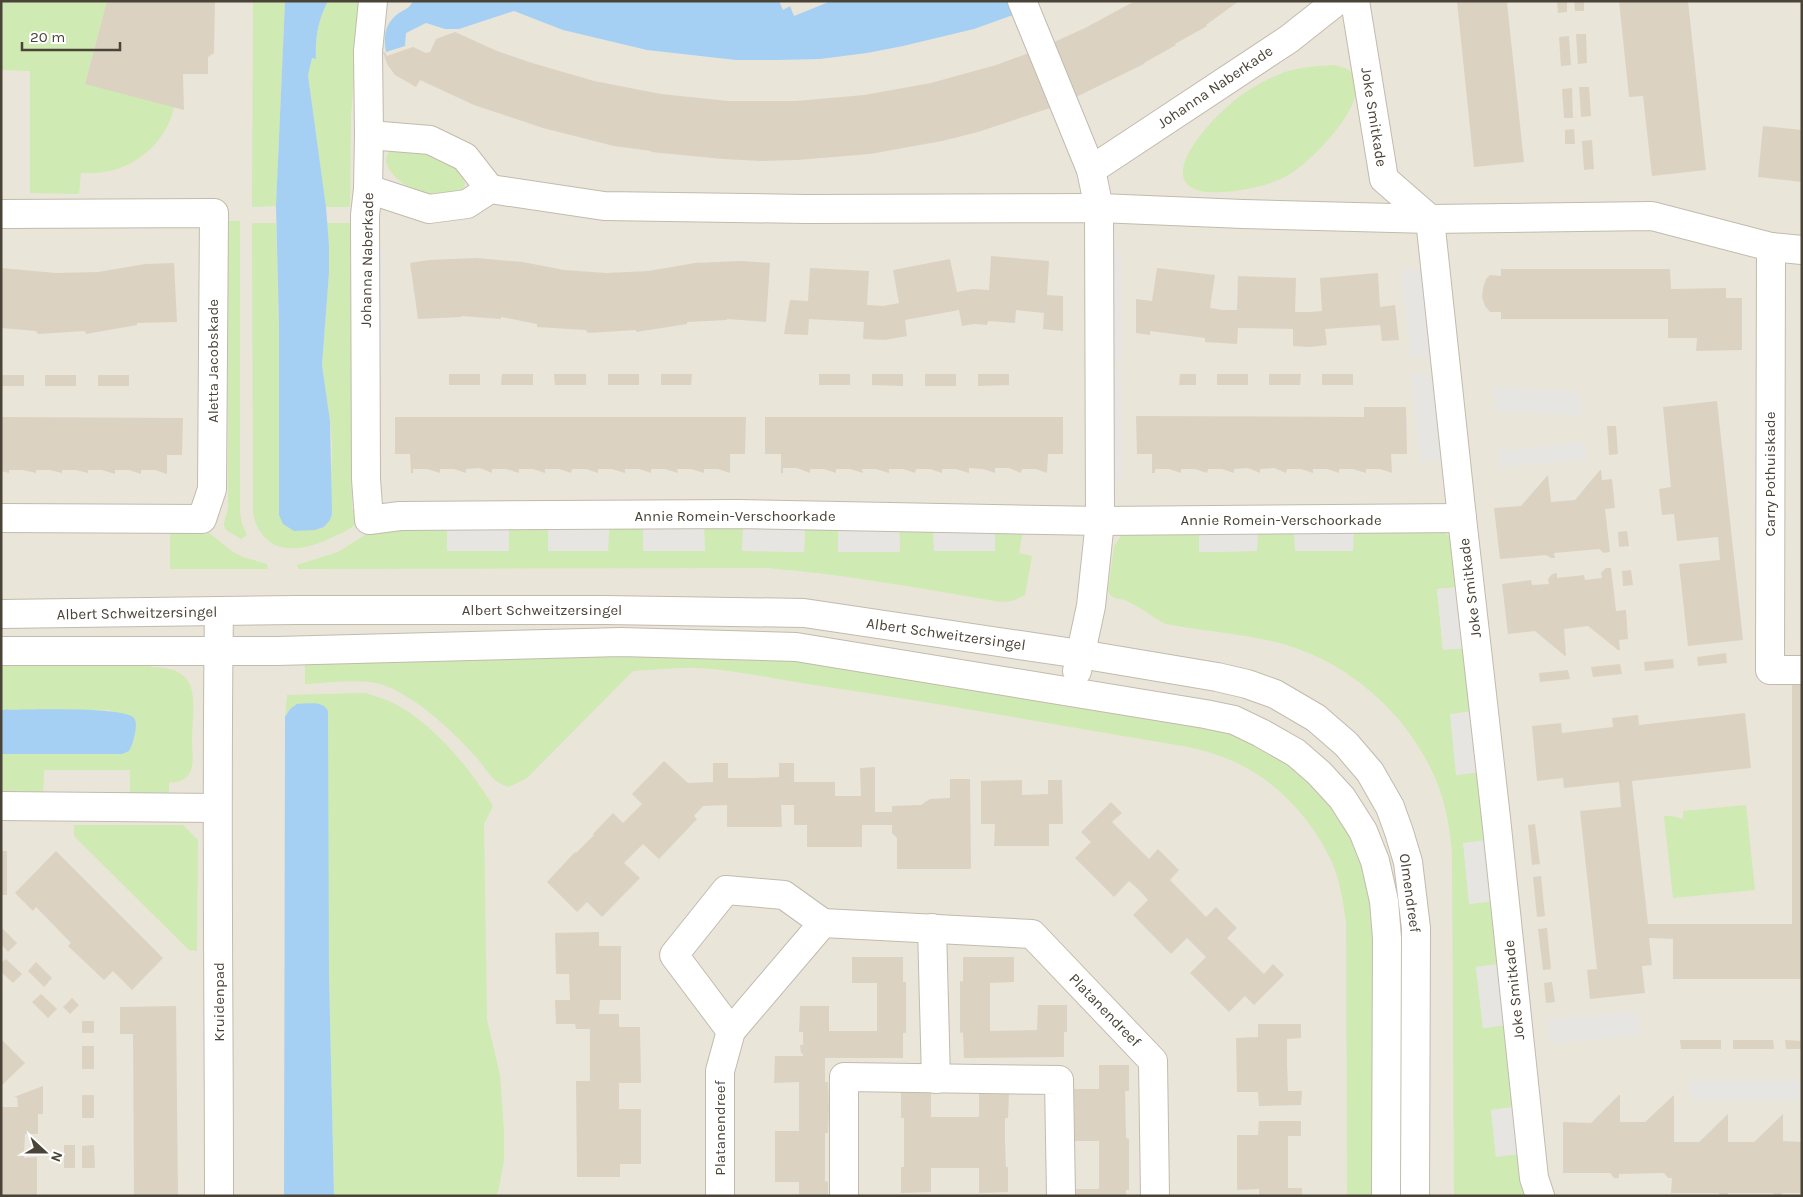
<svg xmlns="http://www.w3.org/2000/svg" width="1803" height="1197" viewBox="0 0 1803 1197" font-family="Karla,sans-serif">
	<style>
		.residential { fill: #eae5d9 }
		.green { fill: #cfeab3 }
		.parking { fill: #e7e5e2 }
		.water { fill: #a6d0f3 }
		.building { fill: #dbd2c2 }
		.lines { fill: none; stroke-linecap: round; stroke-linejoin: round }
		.minor-casing { stroke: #c2bbad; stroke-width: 30 }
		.minor { stroke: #fff; stroke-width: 28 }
		.labels { text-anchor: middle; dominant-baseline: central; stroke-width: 4; stroke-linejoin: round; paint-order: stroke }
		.street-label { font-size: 15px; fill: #4a4438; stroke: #fff }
	</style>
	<rect width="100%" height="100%" fill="#f6f3eb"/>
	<rect class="residential" x="1" y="1" width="1801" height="1195"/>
	<g class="green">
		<path d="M1 1H107L85 83 174 107C167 140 138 167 104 172 97 173 89 173 81 173L79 194 30 193V71L1 70Z"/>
		<path d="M253 1H285L276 206 252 207Z"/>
		<path d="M328 1H360L351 116 350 207H326L308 75 312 58 316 59C315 38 318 20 328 1Z"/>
		<path d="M1334 65C1339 66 1347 68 1351 72 1376 96 1313 160 1293 172 1280 181 1263 186 1247 189 1141 208 1188 139 1235 100 1249 89 1268 78 1285 72 1301 67 1317 66 1334 65Z"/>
		<path d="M405 144 456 166 465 183C464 188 462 193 457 195 452 197 431 196 426 195 413 193 388 175 386 161 386 157 388 153 390 150Z"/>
		<path d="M228 221H240V512L242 524 247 535 241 539C222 527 221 531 228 509Z"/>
		<path d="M252 223H276L279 326 315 530 324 527 330 520 332 444 330 421 322 365 329 273V246L326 223H350L352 508 357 522C353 528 342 533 335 536 302 553 264 558 253 514Z"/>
		<path d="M378 527H447V551L509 528H548V551H608L609 528H643V551H705L704 528H743L742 551 804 552 805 528H838V551H900L899 528H933L934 551H994L995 528 1023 531 1019 553 1032 556 1025 595 1012 601 1001 602C923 589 845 574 767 568L298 569 297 565 338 552Z"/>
		<path d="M170 528 202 529 209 533 233 552 243 557 267 564 268 569H170Z"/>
		<path d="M1199 528 1200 552 1257 551 1258 528H1294L1295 551 1354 528 1441 530 1446 533 1452 539 1460 587 1437 589 1443 649 1466 648 1473 711 1456 775 1479 772 1486 840 1470 904 1493 901 1499 964 1476 967 1483 1028 1506 1025 1514 1107 1491 1110 1496 1156 1519 1154 1527 1196H1454L1452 852C1450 835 1448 817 1443 800 1424 735 1369 677 1306 652 1262 634 1212 633 1166 624 1151 617 1139 605 1124 600 1116 598 1111 599 1108 591L1114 546 1124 532Z"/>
		<path d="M733 657 788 660 1111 708 1241 735 1288 763 1323 796 1340 818 1356 844 1373 899 1376 1196H1347L1346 922C1343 901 1340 881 1332 862 1313 821 1280 784 1239 764 1223 756 1206 751 1189 747 1073 728 957 706 841 689 793 683 746 671 698 668 677 667 655 670 633 671L527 778 509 787C492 783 487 769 476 757 453 731 406 686 370 682 349 680 326 683 305 684V658Z"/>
		<path d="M151 658V667C203 667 193 701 192 740 192 751 195 764 189 774 184 781 177 783 169 782V793H130V770H44L43 798 1 801V754H122L110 710H1V659Z"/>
		<path d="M365 693C374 696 383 698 391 702 431 721 470 768 493 806L484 824 487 1020 500 1075 504 1132V1160L499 1188 496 1196H334L329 974 290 709 285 717 287 695Z"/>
		<path d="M1746 805 1755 890 1673 898 1664 816H1672L1683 819V811Z"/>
		<path d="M74 825H183L198 840 197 951 189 950 74 836Z"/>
	</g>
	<g class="parking">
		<path d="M374 247H383V357H375Z"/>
		<path d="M1121 252 1122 363H1113V253Z"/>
		<path d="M1426 268 1436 355 1411 358 1401 270Z"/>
		<path d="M1112 370H1121L1122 481H1113Z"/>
		<path d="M1436 372 1446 459 1421 462 1411 375Z"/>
		<path d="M1493 387 1579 391 1582 415 1495 412Z"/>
		<path d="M1585 442 1587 459 1500 468 1498 451Z"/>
		<path d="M447 527 509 528V551H447Z"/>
		<path d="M548 528H609L608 551H548Z"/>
		<path d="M643 528H704L705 551H643Z"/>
		<path d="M743 528H805L804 552 742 551Z"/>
		<path d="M838 528H899L900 552H838Z"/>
		<path d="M933 528H995V551H934Z"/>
		<path d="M1199 528H1258L1257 551 1199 552Z"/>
		<path d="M1294 528H1354L1353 551H1295Z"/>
		<path d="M1460 587 1466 648 1443 650 1437 589Z"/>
		<path d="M1473 711 1479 772 1456 775 1450 714Z"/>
		<path d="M1486 840 1493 901 1469 904 1463 843Z"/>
		<path d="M1499 964 1506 1025 1483 1028 1476 967Z"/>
		<path d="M1639 1011 1641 1035 1550 1044 1548 1019Z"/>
		<path d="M1690 1079H1802V1101H1691Z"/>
		<path d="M1514 1107 1519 1154 1496 1157 1491 1110Z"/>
	</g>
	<g class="water">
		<path d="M285 1H328C318 20 315 38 316 59L312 58 308 75 326 207 329 246V273L322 365 330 421 332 514 330 520 324 527 315 530 294 531 283 524 279 515V326L276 206Z"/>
		<path d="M413 1H779L783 10 790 6 794 16 831 1H1007L1013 15 974 29 903 46 867 53 820 59 777 60H736L647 50 563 30 514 11 459 29H445L426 23 406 33 405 46 386 52C383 36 385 23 399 13 406 8 408 10 413 1Z"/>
		<path d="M297 704C307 704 323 700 328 711L329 974 334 1196H284L285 717 290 709Z"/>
		<path d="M1 710C21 710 124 706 134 718 139 724 133 745 129 751L122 754H1Z"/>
	</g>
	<g class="building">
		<path d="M107 1H215L214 53 208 57V74H183L184 110 85 84Z"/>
		<path d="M1135 1H1239L1206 25 1207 26 1175 44 1176 45 1144 63V64L1076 97 1052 43 1085 28Z"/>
		<path d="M1457 1H1515L1507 3 1524 162 1474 167Z"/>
		<path d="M1557 1H1567V12L1558 13Z"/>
		<path d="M1574 1H1584V11H1575Z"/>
		<path d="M1619 1H1688L1706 170 1652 176 1643 96 1629 97Z"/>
		<path d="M455 32 497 51 529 62 594 81 661 94 728 101H796L864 95 931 83 996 65 1029 53 1050 108 978 132 942 141 870 154 797 160 760 161 723 159 651 152V151L614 146 543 128 474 105 420 80 416 87 395 75 387 64 383 52H385L387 56 413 47 426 53 430 52 436 39Z"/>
		<path d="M1576 34H1586L1587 63 1578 64Z"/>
		<path d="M1569 36 1571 65 1561 66 1559 37Z"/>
		<path d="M1579 87H1589L1591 116 1581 117Z"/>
		<path d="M1572 88 1573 118H1564L1562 89Z"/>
		<path d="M1763 126 1802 130V182L1758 177Z"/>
		<path d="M1574 129 1575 144H1565V130Z"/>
		<path d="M1592 140 1594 169 1584 170 1582 141Z"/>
		<path d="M991 256 1049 261 1047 295 1063 296V331L1043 329 1044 313 1016 310 1015 323 988 321 987 325 974 324 962 326 959 310 905 320 907 336 885 340 863 339 864 322 809 319 808 335 784 334 790 300 808 301 810 268 869 271 867 305 883 306 899 303 893 270 950 259 957 292 973 289 989 290Z"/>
		<path d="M476 258 523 262 564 270 606 273 648 271 695 263 741 261 770 263 766 322 727 319V320L687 322V324L636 332V330L588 333 586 330 537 327V324L501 317V319L461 316V317L418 319 410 263 429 260Z"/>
		<path d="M174 263 177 322 137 323V325L86 334 85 331 38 334 36 331 1 328V268L56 273 98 272 145 264Z"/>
		<path d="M1157 268 1215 275 1210 308 1223 310H1237L1238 276 1296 278 1295 312H1309L1322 311 1320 278 1378 273 1380 307 1395 305 1399 340 1382 341 1380 325 1325 329 1327 345 1310 347 1293 346V329L1238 328 1237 344 1205 342V338L1150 331V335L1136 333V299L1152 301Z"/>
		<path d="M1501 269H1670L1671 289 1726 288V298H1742V350L1696 351 1697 338H1668V319H1501V312H1490L1485 306 1482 297 1483 288 1486 279 1490 275 1501 276Z"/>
		<rect x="449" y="374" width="31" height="11"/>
		<path d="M502 374H533V385H501Z"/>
		<path d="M554 374H586V385H555Z"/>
		<rect x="608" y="374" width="31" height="11"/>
		<path d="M661 374H692L691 385H661Z"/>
		<rect x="819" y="374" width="31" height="11"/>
		<path d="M872 374H903V386L872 385Z"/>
		<rect x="925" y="374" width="31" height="12"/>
		<path d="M978 374H1009V385L978 386Z"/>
		<path d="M1180 374H1196V385H1179Z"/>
		<rect x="1217" y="374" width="31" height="11"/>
		<path d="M1269 374H1301L1300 385H1269Z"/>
		<rect x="1322" y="374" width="31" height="11"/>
		<rect x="1" y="375" width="23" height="11"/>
		<rect x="45" y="375" width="31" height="11"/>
		<rect x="98" y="375" width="31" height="11"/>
		<path d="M1717 401 1743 640 1688 646 1679 564 1720 560 1718 537 1677 541 1674 514 1662 515 1659 489 1671 487 1663 407Z"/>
		<path d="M1364 407H1406L1407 454H1391L1392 473 1380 469H1366V473L1353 469H1339V473L1327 469H1313V473L1301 469H1287L1286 473 1274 468 1260 469V473L1248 468 1234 469V473L1222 469H1208L1207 473 1195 469H1181V473L1169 469H1155V473H1152V454H1137L1136 416 1364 417Z"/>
		<path d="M1 417 183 418 182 455H167V474L155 470H141V474L129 470H115V474L102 470H88V473L76 470H62V473L50 470H36V473L23 470H9V473L1 471Z"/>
		<path d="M395 417H746L745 454H730V473L718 469H704V473L691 469H677L678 473 665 469H651V473L639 469H625V473L612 469H598V473L586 469H572L571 473 559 469H545V473L533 469H519V473L506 469H492V473L480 468 466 469V473L454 469H440V473L427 469H413V473H411L410 454H395Z"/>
		<path d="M765 417H1063V454H1048L1047 473 1036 469H1022L1021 473 1009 468H995V473L983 469 969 468V473L956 469H942V473L930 469H916L915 473 903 469H889V473L876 469H862L863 473 850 469H836V473L824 469H810V473L797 468H783V473H781V454H765Z"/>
		<path d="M1607 426H1616L1618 454 1609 455Z"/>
		<path d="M1600 470H1601L1602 480 1612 479 1615 508 1605 509 1610 552 1604 553 1599 549 1554 553 1555 558H1551L1546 555 1500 559 1494 508 1521 506 1548 475 1551 502 1575 500Z"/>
		<path d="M1627 531 1629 546 1619 547 1618 532Z"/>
		<path d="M1606 568H1611L1616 611 1626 610 1628 639 1619 640 1620 650H1618L1588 626 1564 629 1566 655 1565 656 1535 631 1508 634 1502 584 1531 580 1532 585 1549 584 1548 579 1552 574 1557 573V578L1584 575 1585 580 1602 578 1601 573Z"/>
		<path d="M1631 570 1633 585 1623 586 1622 571Z"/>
		<path d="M1726 653 1727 663 1698 666 1697 657Z"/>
		<path d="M1673 659 1674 668 1645 671 1644 662Z"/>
		<path d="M1620 664 1622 674 1593 677 1591 667Z"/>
		<path d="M1568 670 1570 679 1540 682 1539 673Z"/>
		<path d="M1792 685H1802V979H1673V939L1649 938 1652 965 1642 966 1645 993 1590 999 1587 970 1597 969 1580 811 1621 807 1619 782 1564 788 1563 778 1537 781 1532 726 1561 723 1562 733 1613 727 1612 718 1638 715 1639 725 1745 713 1751 768 1632 781 1648 924H1792Z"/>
		<path d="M664 761 688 783 713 782V763H728V778H753L779 777V763H794V782H835V796H861L860 768 875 767V812H892V806L921 805 930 799 950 798V779H970L971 869H897V838L892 833V825H862V847H807V825H794V805H781L782 827H727V805L703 806 694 816 697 819 659 859 643 844 624 863 640 878 602 917 587 902 577 912 547 882 575 852 576 853 594 835 593 834 613 813 623 823 642 804 632 794Z"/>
		<path d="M1022 780V795L1048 794V780H1062L1063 824H1049V846H994L995 824H981V781Z"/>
		<path d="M1111 802 1122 813 1112 822 1149 859 1158 849 1179 870 1170 880 1206 917 1216 907 1237 928 1227 938 1264 974 1273 964 1284 975 1254 1005 1245 996 1229 1012 1190 973 1206 957 1187 938 1171 954 1133 915 1148 900 1139 890 1129 881 1114 897 1075 858 1091 842 1081 832Z"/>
		<path d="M1535 824 1540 864 1532 865 1528 825Z"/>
		<rect x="1" y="851" width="6" height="44"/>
		<path d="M56 851 163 958 132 990 113 971 104 980 68 946 71 943 36 907 33 911 15 893Z"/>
		<path d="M1541 876 1545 916 1537 917 1533 877Z"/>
		<path d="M1 927 17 943 8 952 1 944Z"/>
		<path d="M1547 928 1551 969 1543 970 1538 929Z"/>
		<path d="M599 932V946H621V1000H600L599 1014H619V1027H640L641 1083H619V1109H641V1164H620V1177H577L576 1081H590V1029H576L575 1024H556L555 1000H570L569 974H556L555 933Z"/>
		<path d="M852 957H903V982H906V1033H903V1058H825V1082H828L829 1107 828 1133H825V1182L828 1181V1196H799V1182H775V1131H799V1082L774 1083 775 1056H803V1054L801 1053 800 1045H803V1032H799L800 1006H829V1031H877V983H852Z"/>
		<path d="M963 957H1014V982L990 983V1031L1037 1030 1038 1005H1067V1032H1064V1057L964 1058 963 1032 960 1033V981L963 982Z"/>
		<path d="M6 959 22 974 13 983 1 972V963Z"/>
		<path d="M36 962 52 978 44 987 28 971Z"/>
		<path d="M1552 982 1555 1002 1546 1003 1544 983Z"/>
		<path d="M41 994 57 1009 48 1018 32 1002Z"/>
		<path d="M72 998 79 1005 70 1014 63 1007Z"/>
		<path d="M176 1006 178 1196H134L133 1034H120V1007Z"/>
		<rect x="82" y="1021" width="12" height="12"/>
		<path d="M1258 1024H1301V1038L1287 1039V1064L1288 1091H1302L1301 1105 1259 1106 1258 1092H1237L1236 1038 1258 1037Z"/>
		<path d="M1 1039 25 1063 1 1086Z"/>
		<path d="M1680 1040H1721V1049H1681Z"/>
		<path d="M1733 1040H1773L1774 1049H1733Z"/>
		<path d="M1785 1040 1802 1041V1049H1786Z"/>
		<rect x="82" y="1046" width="12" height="23"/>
		<path d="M1099 1065H1129V1091H1125L1126 1138 1129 1139V1190H1126V1196H1075V1189H1099V1141H1075L1074 1089H1099Z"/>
		<path d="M43 1086V1114H38V1134H25L24 1158 37 1157V1196H1V1107H18L17 1097H14Z"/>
		<path d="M901 1092H931V1117H979V1092H1009L1008 1118H1005V1142L1006 1167H1008V1192L979 1193V1168H931V1192L901 1193V1167H904V1118H901Z"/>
		<rect x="82" y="1095" width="12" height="23"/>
		<path d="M1619 1095H1620V1122H1645L1674 1095V1142H1699L1728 1114V1142H1754L1783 1114V1141L1802 1142V1193H1782L1781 1196H1775L1773 1193H1728L1727 1196H1721L1718 1193H1671L1672 1178H1668L1664 1173 1619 1174V1178H1614L1610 1173H1563V1122L1591 1123Z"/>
		<path d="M1259 1121H1301V1136H1288V1188H1302V1196H1259V1189L1237 1190V1135H1258Z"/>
		<rect x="64" y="1145" width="11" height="23"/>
		<path d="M94 1145 95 1168H82V1146Z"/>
	</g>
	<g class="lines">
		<defs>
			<g id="minor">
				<path d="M373 1 368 51 369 135 368 189 365 215 366 479 369 520 400 516 737 514 1100 521 1462 518"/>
				<path d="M1022 1 1091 170 1099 208 1100 521 1091 606 1077 671"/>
				<path d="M1355 1 1384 179 1430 219 1462 518 1496 818 1534 1178 1540 1196"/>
				<path d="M369 135 430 140 465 157 490 189"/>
				<path d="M1091 170 1289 39 1337 1"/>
				<path d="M368 189 429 209 467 204 490 189 604 206 806 209 1099 208 1243 214 1430 219 1652 216 1771 247 1802 250"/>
				<path d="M1 214 214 213 212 489 202 519 1 518"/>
				<path d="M1771 247 1770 670H1802"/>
				<path d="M219 612C216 806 219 1001 219 1196"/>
				<path d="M1 614 296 610H605L804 613 1080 654 1217 677 1247 684 1275 694 1316 718 1346 744 1370 772 1390 807 1399 832 1408 862 1416 928 1415 1196"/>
				<path d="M1 651H277L621 642 796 647 1205 714 1234 720 1261 733 1296 753 1319 773 1342 798 1363 831 1375 861 1384 901 1387 938 1386 1196"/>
				<path d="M1 806 217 808"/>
				<path d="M932 928 936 1079"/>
				<path d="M731 1031 674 955 726 890 784 895 823 923"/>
				<path d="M720 1196V1071L731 1031 823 923 1032 934 1153 1061 1155 1196"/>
				<path d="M844 1196V1077L1059 1080 1061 1196"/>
			</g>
		</defs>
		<use href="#minor" class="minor-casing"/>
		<use href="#minor" class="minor"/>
	</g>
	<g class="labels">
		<g class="street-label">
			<text transform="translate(1215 87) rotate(-34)">Johanna Naberkade</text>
			<text transform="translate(1374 117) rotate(81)">Joke Smitkade</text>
			<text transform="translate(367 260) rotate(-89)">Johanna Naberkade</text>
			<text transform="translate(213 361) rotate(-90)">Aletta Jacobskade</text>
			<text transform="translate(1770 474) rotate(-90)">Carry Pothuiskade</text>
			<text x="735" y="516">Annie Romein-Verschoorkade</text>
			<text x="1281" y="520">Annie Romein-Verschoorkade</text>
			<text transform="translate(1470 588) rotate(-97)">Joke Smitkade</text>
			<text x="542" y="610">Albert Schweitzersingel</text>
			<text transform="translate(137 613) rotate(-1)">Albert Schweitzersingel</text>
			<text transform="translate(946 634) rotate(8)">Albert Schweitzersingel</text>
			<text transform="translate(1410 893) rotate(82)">Olmendreef</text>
			<text transform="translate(1514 990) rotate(-96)">Joke Smitkade</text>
			<text transform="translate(219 1002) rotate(-90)">Kruidenpad</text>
			<text transform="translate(1105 1010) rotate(46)">Platanendreef</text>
			<text transform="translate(720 1128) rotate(-90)">Platanendreef</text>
		</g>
	</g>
	<rect width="1803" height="1197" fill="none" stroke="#4a4438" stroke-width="5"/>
	<g transform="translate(45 1152) rotate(111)" stroke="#ffffff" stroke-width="4" paint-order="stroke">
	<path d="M0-4L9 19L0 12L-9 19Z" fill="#4a4438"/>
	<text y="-8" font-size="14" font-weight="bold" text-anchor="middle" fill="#4a4438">N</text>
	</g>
	<path d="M22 42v8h98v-8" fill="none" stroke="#4a4438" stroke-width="2.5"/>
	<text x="30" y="42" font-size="15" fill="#4a4438" stroke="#ffffff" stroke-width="4" paint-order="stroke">20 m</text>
</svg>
